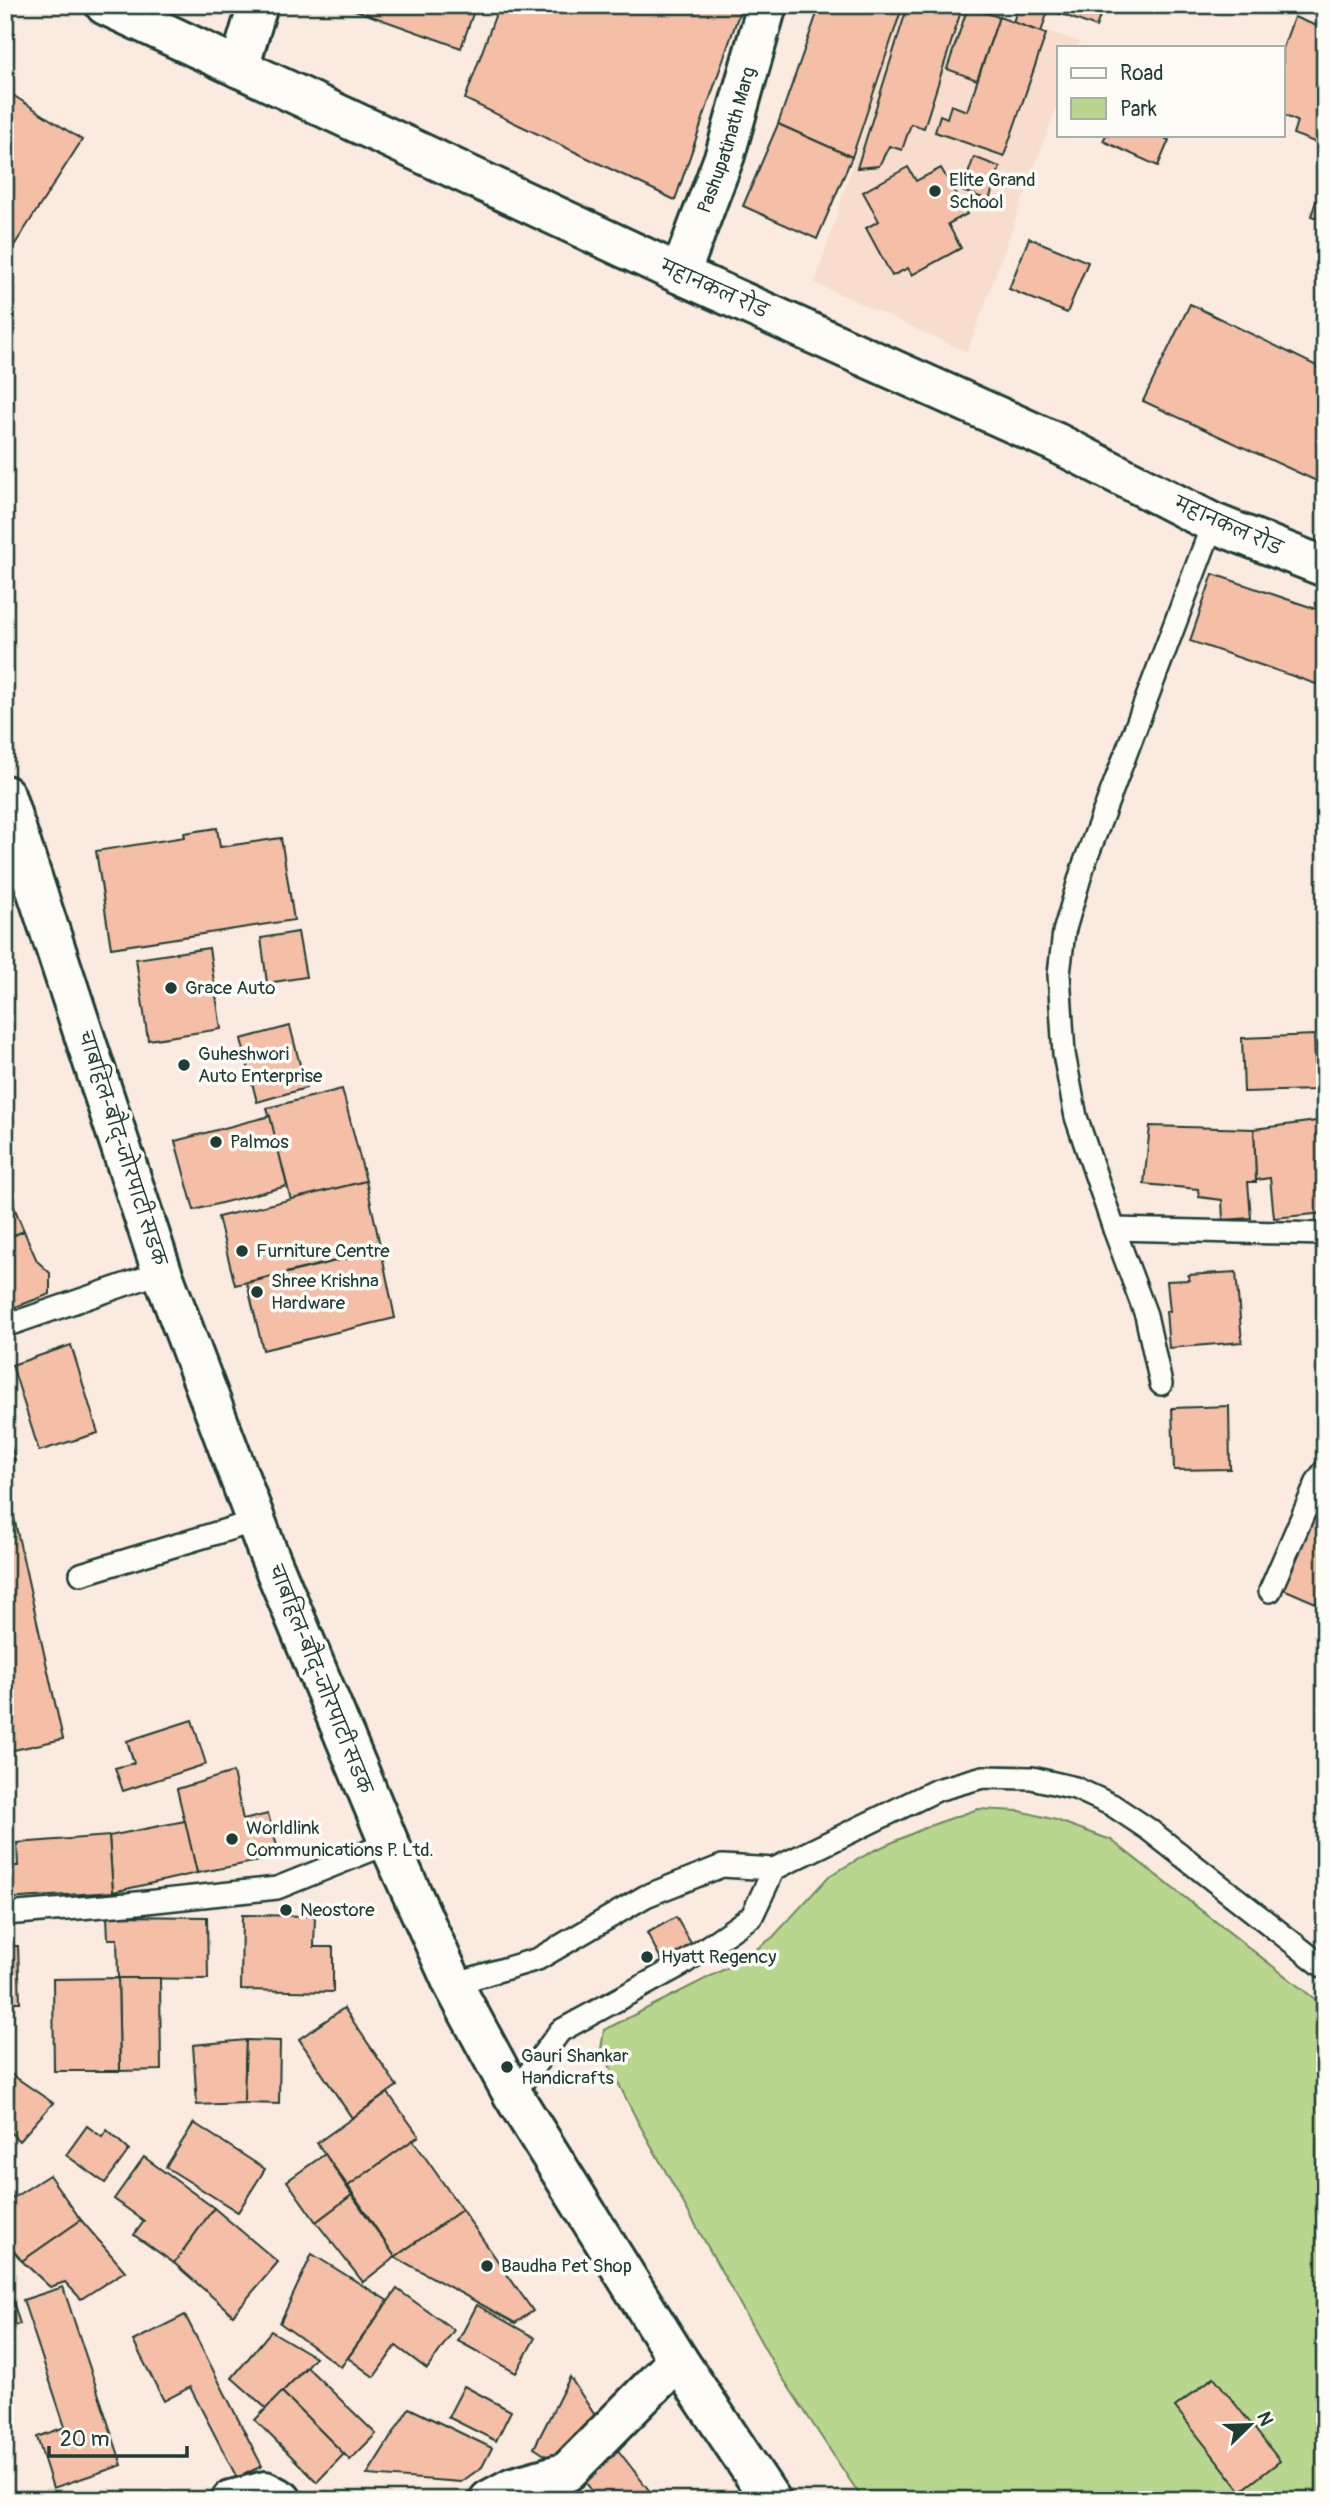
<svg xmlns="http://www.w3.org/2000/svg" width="1330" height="2505" viewBox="0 0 1330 2505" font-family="Pangolin,'Playpen Sans Deva',sans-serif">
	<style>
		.built { fill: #f8ddce }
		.green { fill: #b9d68e; stroke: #6c8a61; stroke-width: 2 }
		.building { fill: #f4bfa6; stroke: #1f3d34; stroke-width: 2 }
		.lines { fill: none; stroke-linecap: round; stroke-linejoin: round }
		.lane-casing { stroke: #1f3d34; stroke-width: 26 }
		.street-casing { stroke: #1f3d34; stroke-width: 44 }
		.secondary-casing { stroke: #1f3d34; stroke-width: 44 }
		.primary-casing { stroke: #1f3d34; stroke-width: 44 }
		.lane { stroke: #fdfcf7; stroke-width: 21 }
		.street { stroke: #fdfcf7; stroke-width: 38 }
		.secondary { stroke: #fdfcf7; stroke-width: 38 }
		.primary { stroke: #fdfcf7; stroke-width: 38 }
		.poi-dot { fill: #1f3d34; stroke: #fdfcf7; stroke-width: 2.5 }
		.labels { text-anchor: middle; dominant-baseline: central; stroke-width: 7; stroke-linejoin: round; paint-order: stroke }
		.street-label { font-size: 19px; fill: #1f3d34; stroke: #fdfcf7 }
		.poi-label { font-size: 19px; fill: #1f3d34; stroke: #fdfcf7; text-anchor: start }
	</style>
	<rect width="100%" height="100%" fill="#faeadf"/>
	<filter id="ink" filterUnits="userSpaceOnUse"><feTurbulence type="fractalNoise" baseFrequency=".0143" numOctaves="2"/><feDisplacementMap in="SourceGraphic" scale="14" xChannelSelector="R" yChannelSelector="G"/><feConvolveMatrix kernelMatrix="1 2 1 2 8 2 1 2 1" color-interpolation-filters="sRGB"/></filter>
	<g filter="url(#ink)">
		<path class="built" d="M903 5H970L1080 42 1078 47H1059V100L967 352 815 283Z"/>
		<path class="green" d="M978 1809 1020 1811 1056 1820 1111 1840 1325 2007V2500H863L774 2365 638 2122 601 2049 604 2030 737 1963 773 1937 829 1876 873 1851 929 1826Z"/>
		<g class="building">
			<path d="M341 5H476L461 48Z"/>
			<path d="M499 5H742L675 200 465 99Z"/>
			<path d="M820 5H903L852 157 778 124Z"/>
			<path d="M908 5H952L962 8 924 128 911 124 902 150 889 146 879 166 857 168Z"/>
			<path d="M1019 5H1050L1041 32 1013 22Z"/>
			<path d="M1056 5H1104L1096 27 1053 11Z"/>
			<path d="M968 7 999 17 977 80 947 69Z"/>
			<path d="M999 17 1046 34 1004 156 935 132 940 115 947 118 951 105 967 111Z"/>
			<path d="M1294 17 1325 29V146L1293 134 1297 121 1283 115V48Z"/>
			<path d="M5 90 82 140 10 252 5 249Z"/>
			<path d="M778 124 852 157 817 239 743 206Z"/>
			<path d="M1106 135H1156L1169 140 1158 166 1103 141Z"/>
			<path d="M974 157 1000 167 989 200 962 191Z"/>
			<path d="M908 167 916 181 941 168 967 214 948 224 961 248 912 275 908 268 892 276 866 228 879 221 863 192Z"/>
			<path d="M1325 176V221L1311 216Z"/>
			<path d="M1029 238 1088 262 1067 313 1009 289Z"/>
			<path d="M1190 304 1325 370V485L1143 401Z"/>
			<path d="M1213 574 1325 612V687L1190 641Z"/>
			<path d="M217 828 220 847 281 838 294 920 111 948 96 851 185 837 184 833Z"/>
			<path d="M298 932 306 977 267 983 261 938Z"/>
			<path d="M209 948 221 1029 148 1040 136 959Z"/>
			<path d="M290 1026 306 1088 257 1102 241 1039Z"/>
			<path d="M1314 1035 1316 1090 1244 1092 1242 1038Z"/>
			<path d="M342 1089 366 1181 291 1200 267 1108Z"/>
			<path d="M270 1116 287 1186 194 1210 175 1141Z"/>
			<path d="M1325 1120V1213L1274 1218 1270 1178 1256 1180 1254 1129Z"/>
			<path d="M1150 1126 1254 1129 1256 1182H1248L1251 1218 1223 1220 1222 1200 1199 1197 1198 1189 1144 1184Z"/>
			<path d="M366 1181 381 1250 235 1285 218 1217Z"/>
			<path d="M5 1185 24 1231 5 1239Z"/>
			<path d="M24 1231 37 1261 50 1273V1294L5 1311V1239Z"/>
			<path d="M381 1250 395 1318 263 1350 247 1283Z"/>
			<path d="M1236 1272 1242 1342 1169 1348 1166 1311H1170L1167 1281 1189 1280 1188 1275Z"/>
			<path d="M71 1345 98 1433 39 1451 12 1365Z"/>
			<path d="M1229 1406 1230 1469 1174 1470 1172 1408Z"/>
			<path d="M5 1429 15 1460 5 1463Z"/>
			<path d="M13 1513 63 1739 5 1752V1515Z"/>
			<path d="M1314 1517 1325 1523V1607L1281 1588Z"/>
			<path d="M192 1720 206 1764 123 1791 115 1768 134 1763 127 1741Z"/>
			<path d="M233 1772 243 1820 268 1814 280 1857 197 1873 177 1789Z"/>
			<path d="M185 1821 197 1873 113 1892 109 1836Z"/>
			<path d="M109 1836 113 1892 5 1899V1866H18L17 1843Z"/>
			<path d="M242 1915 315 1916 314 1947H333V1992L241 1990Z"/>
			<path d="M107 1916 207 1917 208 1979 118 1978 117 1939H108Z"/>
			<path d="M676 1917 692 1945 662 1961 647 1933Z"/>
			<path d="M5 1946H18L20 2002H5Z"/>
			<path d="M118 1978H160L161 2070 120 2071Z"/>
			<path d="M118 1978 120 2071H54L53 1979Z"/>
			<path d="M344 2008 397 2086 352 2118 299 2039Z"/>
			<path d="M246 2040 244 2103 197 2105 193 2045Z"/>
			<path d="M246 2040 280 2041 279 2104 244 2103Z"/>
			<path d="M5 2070 53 2103 19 2141 5 2127Z"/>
			<path d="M388 2093 419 2136 348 2186 317 2143Z"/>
			<path d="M194 2123 265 2169 238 2212 166 2167Z"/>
			<path d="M87 2126 102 2137 107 2130 129 2150 105 2183 66 2155Z"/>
			<path d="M413 2140 462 2210 395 2257 348 2186Z"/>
			<path d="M325 2154 352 2195 316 2222 287 2181Z"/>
			<path d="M144 2157 214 2208 174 2263 134 2235 144 2221 114 2199Z"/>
			<path d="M49 2175 81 2220 22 2261 5 2241V2203Z"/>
			<path d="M352 2195 395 2257 363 2282 316 2222Z"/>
			<path d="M214 2208 278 2262 233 2315 174 2263Z"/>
			<path d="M462 2210 533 2311 515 2323 395 2257Z"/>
			<path d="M81 2220 125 2271 81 2299 65 2282 50 2287 22 2261Z"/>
			<path d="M312 2254 388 2301 341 2367 280 2323Z"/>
			<path d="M5 2275 20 2324 5 2328Z"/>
			<path d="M63 2287 122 2465 53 2488 37 2437 65 2427 23 2300Z"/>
			<path d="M397 2289 454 2330 427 2369 396 2346 374 2377 348 2358Z"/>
			<path d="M477 2305 535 2338 516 2373 458 2341Z"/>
			<path d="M185 2315 262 2466 237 2478 190 2387 164 2401 133 2341Z"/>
			<path d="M271 2331 315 2357 267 2409 232 2378Z"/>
			<path d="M307 2367 376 2434 350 2460 282 2392Z"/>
			<path d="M570 2377 603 2428 566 2469 534 2448Z"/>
			<path d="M1214 2377 1280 2461 1241 2491 1175 2407Z"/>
			<path d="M464 2386 511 2411 496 2441 448 2417Z"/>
			<path d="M282 2392 344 2454 317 2482 255 2420Z"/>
			<path d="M409 2408 492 2448 482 2467 461 2482 367 2475Z"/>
			<path d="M607 2436 652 2494 645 2500H599L574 2467Z"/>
		</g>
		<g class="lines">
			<defs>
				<g id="lane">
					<path d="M1114 1229 1325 1234"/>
					<path d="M5 1326 162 1272"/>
					<path d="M1161 1384 1146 1315 1114 1229 1076 1117 1064 1054 1059 974 1064 932 1083 867 1213 523"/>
					<path d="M81 1574 256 1521"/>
					<path d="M1270 1591 1318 1480 1325 1470"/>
					<path d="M5 1914 128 1904 277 1888 389 1843"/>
					<path d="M453 1984 538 1959 646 1896 722 1866 774 1869 937 1790 983 1777 1032 1778 1075 1788 1112 1805 1148 1829 1325 1968"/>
					<path d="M513 2095 560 2031 681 1965 752 1916 774 1869"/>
				</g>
				<g id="street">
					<path d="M239 68 258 5"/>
					<path id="s1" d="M680 274 725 155 767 5"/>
					<path d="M231 2500 265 2491 282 2500"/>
					<path d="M489 2500 513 2487 567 2472 678 2360"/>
				</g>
				<path id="secondary" d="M105 5 680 274 1055 442 1213 523 1325 567"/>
				<path id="primary" d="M5 795 162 1272 266 1548 389 1843 453 1984 513 2095 678 2360 771 2500"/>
			</defs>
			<use href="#lane" class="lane-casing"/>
			<use href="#street" class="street-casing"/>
			<use href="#secondary" class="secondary-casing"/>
			<use href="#primary" class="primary-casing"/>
			<use href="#lane" class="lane"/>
			<use href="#street" class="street"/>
			<use href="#secondary" class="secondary"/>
			<use href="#primary" class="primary"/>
		</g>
	</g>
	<g class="poi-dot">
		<circle cx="935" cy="191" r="7"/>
		<circle cx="171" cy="988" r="7"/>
		<circle cx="184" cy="1065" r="7"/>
		<circle cx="216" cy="1142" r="7"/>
		<circle cx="242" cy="1251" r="7"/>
		<circle cx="257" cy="1292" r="7"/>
		<circle cx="232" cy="1839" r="7"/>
		<circle cx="286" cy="1910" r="7"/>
		<circle cx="647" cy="1957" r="7"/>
		<circle cx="507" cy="2067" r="7"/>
		<circle cx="487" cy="2266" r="7"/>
	</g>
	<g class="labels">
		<g class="street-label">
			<text stroke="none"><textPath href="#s1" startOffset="142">Pashupatinath Marg</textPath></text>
			<text transform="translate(714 289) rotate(24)">महानकल रोड</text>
			<text transform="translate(1228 526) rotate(24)">महानकल रोड</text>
			<text transform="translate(122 1148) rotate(72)">चाबहिल-बौद्-जोरपाटी सडक</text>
			<text transform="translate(320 1679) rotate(68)">चाबहिल-बौद्-जोरपाटी सडक</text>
		</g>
		<g class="poi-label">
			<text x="949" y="180">Elite Grand<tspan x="949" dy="22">School</tspan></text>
			<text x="185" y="988">Grace Auto</text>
			<text x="198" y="1054">Guheshwori<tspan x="198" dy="22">Auto Enterprise</tspan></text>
			<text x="230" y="1142">Palmos</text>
			<text x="256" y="1251">Furniture Centre</text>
			<text x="271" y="1281">Shree Krishna<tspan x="271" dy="22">Hardware</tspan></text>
			<text x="246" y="1828">Worldlink<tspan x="246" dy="22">Communications P. Ltd.</tspan></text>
			<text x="300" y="1910">Neostore</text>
			<text x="661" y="1957">Hyatt Regency</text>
			<text x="521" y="2056">Gauri Shankar<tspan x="521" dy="22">Handicrafts</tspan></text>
			<text x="501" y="2266">Baudha Pet Shop</text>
		</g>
	</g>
	<rect width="1330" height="2505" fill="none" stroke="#fdfcf7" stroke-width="28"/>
	<rect x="14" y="14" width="1302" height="2477" fill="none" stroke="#1f3d34" stroke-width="2.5" filter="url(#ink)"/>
	<rect x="1057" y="46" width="228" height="91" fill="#fdfcf7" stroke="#a4b0a9" stroke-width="2"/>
	<rect x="1071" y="68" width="35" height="10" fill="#fdfcf7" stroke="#a4b0a9" stroke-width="2"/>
	<text x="1120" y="80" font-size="21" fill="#1f3d34">Road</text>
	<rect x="1071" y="98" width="35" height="21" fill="#b9d68e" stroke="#a4b0a9" stroke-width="2"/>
	<text x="1120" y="116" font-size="21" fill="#1f3d34">Park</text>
	<g transform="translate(1250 2425) rotate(67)" stroke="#fdfcf7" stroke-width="5" paint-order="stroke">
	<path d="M0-5L12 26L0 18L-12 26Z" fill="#1f3d34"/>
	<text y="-10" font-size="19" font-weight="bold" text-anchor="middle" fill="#1f3d34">N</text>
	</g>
	<path d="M49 2446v10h138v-10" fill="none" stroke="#1f3d34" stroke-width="3.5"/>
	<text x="60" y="2446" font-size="21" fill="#1f3d34" stroke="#fdfcf7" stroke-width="5" paint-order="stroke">20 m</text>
</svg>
